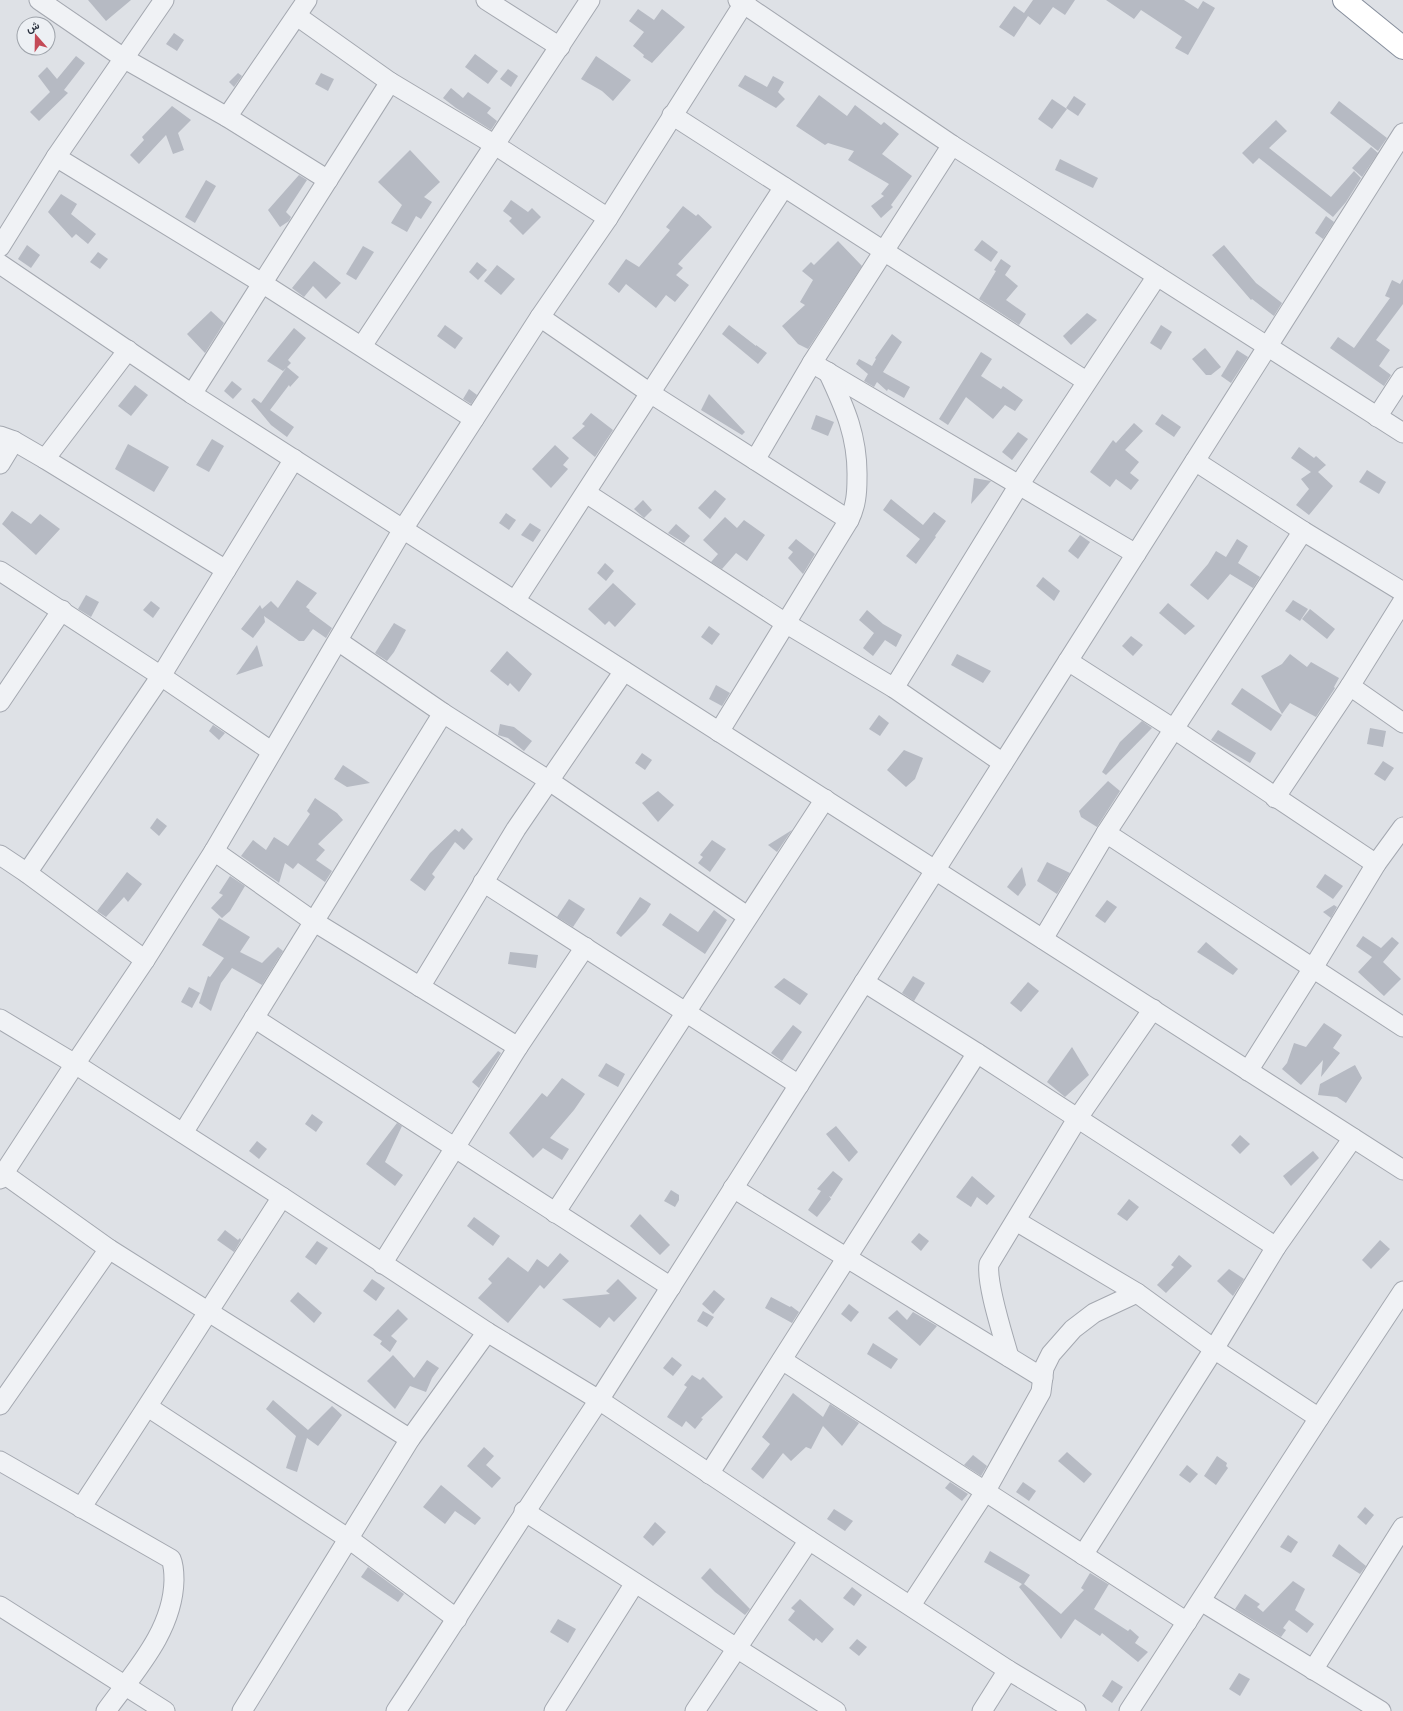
<svg xmlns="http://www.w3.org/2000/svg" width="1403" height="1711" viewBox="0 0 1403 1711" font-family="Karla,Vazirmatn,sans-serif">
	<style>
		.building { fill: #b6bac3 }
		.lines { fill: none; stroke-linecap: round; stroke-linejoin: round }
		.street-casing { stroke: #a4a8b0; stroke-width: 21 }
		.highway-casing { stroke: #868e9c; stroke-width: 24 }
		.street { stroke: #f0f2f5; stroke-width: 19 }
		.highway { stroke: #fff; stroke-width: 22 }
	</style>
	<rect width="100%" height="100%" fill="#dee1e6"/>
	<g class="building">
		<path d="M88 0H131L106 21Z"/>
		<path d="M1033 0H1075L1065 15 1053 7 1040 25 1028 16 1014 37 999 27 1014 6 1024 13Z"/>
		<path d="M1106 0H1184L1198 9 1203 1 1215 8 1188 55 1175 48 1182 37 1141 10 1134 19Z"/>
		<path d="M638 9 654 20 662 9 685 27 652 63 643 57 644 55 633 46 644 32 629 21Z"/>
		<path d="M174 33 184 40 177 51 166 44Z"/>
		<path d="M475 54 498 71 488 84 465 67Z"/>
		<path d="M76 56 85 63 64 90 68 93 39 121 30 112 50 92 38 76 47 67 57 79Z"/>
		<path d="M596 56 631 80 613 101 602 91 581 79Z"/>
		<path d="M508 69 518 76 511 87 500 79Z"/>
		<path d="M238 73 242 76 234 87 229 82Z"/>
		<path d="M321 73 334 79 328 91 315 84Z"/>
		<path d="M745 75 767 87 773 76 784 82 778 92 785 99 776 108 738 86Z"/>
		<path d="M451 88 463 98 468 92 491 108 487 113 497 121 491 130 456 108 443 98Z"/>
		<path d="M819 95 847 116 855 105 881 125 884 122 899 134 882 154 912 176 891 205 893 207 881 218 871 206 884 196 881 194 889 184 848 160 854 151 828 143 825 145 796 126Z"/>
		<path d="M1074 96 1086 104 1078 116 1066 108Z"/>
		<path d="M1052 99 1067 109 1052 129 1038 119Z"/>
		<path d="M1339 101 1387 138 1378 151 1330 113Z"/>
		<path d="M172 106 191 120 178 133 184 150 173 154 166 135 139 164 130 155 144 140 142 137Z"/>
		<path d="M1276 120 1287 131 1269 148 1331 197 1354 171 1361 178 1346 202 1333 217 1259 158 1253 164 1242 153Z"/>
		<path d="M1371 147 1378 153 1362 177 1352 168Z"/>
		<path d="M410 150 440 182 424 197 432 202 421 219 416 216 407 232 391 223 402 205 378 182Z"/>
		<path d="M1060 159 1098 178 1093 188 1055 170Z"/>
		<path d="M299 175 307 180 286 212 291 217 289 221 280 227 268 210Z"/>
		<path d="M206 180 216 186 195 223 185 217Z"/>
		<path d="M61 194 77 204 71 214 96 234 88 244 76 234 72 238 48 212Z"/>
		<path d="M511 200 528 212 532 208 541 217 523 235 509 221 512 218 503 211Z"/>
		<path d="M683 206 696 216 698 214 712 227 678 264 683 268 676 275 689 285 675 302 666 295 656 308 626 284 619 293 608 284 626 259 639 267 670 230 666 227Z"/>
		<path d="M1326 216 1334 222 1323 239 1315 233Z"/>
		<path d="M982 240 998 252 991 262 974 250Z"/>
		<path d="M838 241 862 266 808 349 798 344 782 326 805 305 800 302 813 280 802 271 811 262 814 265Z"/>
		<path d="M27 245 40 255 31 268 18 259Z"/>
		<path d="M1224 245 1256 283 1282 303 1274 316 1252 299 1251 300 1212 255Z"/>
		<path d="M363 246 374 252 356 280 346 274Z"/>
		<path d="M98 252 108 259 100 269 90 262Z"/>
		<path d="M1001 259 1011 266 1005 275 1018 286 1006 300 1026 314 1019 325 979 299 996 271 994 270Z"/>
		<path d="M314 261 341 283 326 299 313 286 304 297 292 288Z"/>
		<path d="M477 262 487 270 478 280 469 272Z"/>
		<path d="M497 265 515 279 501 295 484 281Z"/>
		<path d="M1403 279V304L1376 340 1390 350 1379 366 1391 375 1384 386 1330 348 1338 337 1354 348 1390 298 1385 296 1392 280 1400 284Z"/>
		<path d="M211 311 224 323 205 353 187 334Z"/>
		<path d="M1087 313 1097 320 1071 345 1063 336Z"/>
		<path d="M445 325 463 338 455 349 437 336Z"/>
		<path d="M729 325 756 346V345L767 353 758 364 722 334Z"/>
		<path d="M1161 325 1172 332 1161 350 1150 343Z"/>
		<path d="M294 328 306 338 288 360 291 363 287 367 299 377 290 387 289 385 270 410 294 427 287 437 271 425 251 401 254 398 261 403 286 368 283 371 267 361Z"/>
		<path d="M892 334 902 342 883 372 910 387 904 398 888 389 887 391 877 382 874 387 864 381 868 374 856 364 859 359 872 366 876 359 875 358Z"/>
		<path d="M1205 348 1221 367 1211 375H1206L1192 359Z"/>
		<path d="M1237 350 1248 357 1231 383 1221 376Z"/>
		<path d="M981 352 992 359 981 376 1001 389 1003 386 1023 400 1015 411 1005 405 993 419 966 397 948 425 939 419Z"/>
		<path d="M232 381 242 389 233 399 224 391Z"/>
		<path d="M135 385 148 395 131 416 118 406Z"/>
		<path d="M469 389 477 395 471 404 463 399Z"/>
		<path d="M709 394 745 432 742 435 701 410Z"/>
		<path d="M591 413 613 430 595 457 572 438 585 426 582 424Z"/>
		<path d="M1162 414 1181 427 1174 437 1155 424Z"/>
		<path d="M816 415 834 422 828 436 811 429Z"/>
		<path d="M1134 423 1143 431 1125 450 1139 462 1130 473 1139 480 1131 490 1116 479 1110 487 1090 472 1113 440 1116 443Z"/>
		<path d="M1018 432 1028 439 1012 460 1002 452Z"/>
		<path d="M212 439 224 446 209 472 196 465Z"/>
		<path d="M128 444 169 467 154 492 115 469Z"/>
		<path d="M555 445 569 458 563 465 568 469 551 488 532 469Z"/>
		<path d="M1299 447 1314 458 1316 456 1326 465 1318 472 1333 486 1309 515 1296 505 1309 489 1301 479 1311 472 1291 458Z"/>
		<path d="M1367 470 1386 482 1379 494 1359 482Z"/>
		<path d="M974 478 991 481 971 504Z"/>
		<path d="M715 490 726 499 710 519 698 508Z"/>
		<path d="M891 499 923 525 934 512 946 521 935 536 936 537 916 564 906 556 920 539 883 510Z"/>
		<path d="M643 500 652 510 644 518 634 509Z"/>
		<path d="M12 511 31 524 40 514 60 529 36 555 2 524Z"/>
		<path d="M506 513 516 520 509 530 499 523Z"/>
		<path d="M725 517 737 528 744 520 765 535 747 561 736 553 722 569 711 562 718 554 703 540Z"/>
		<path d="M530 523 541 530 533 542 521 535Z"/>
		<path d="M676 524 690 536 684 543 668 533Z"/>
		<path d="M1080 535 1090 542 1078 559 1068 551Z"/>
		<path d="M796 539 815 554 803 574 788 558 793 552 788 548Z"/>
		<path d="M1237 539 1248 546 1238 563 1260 577 1253 588 1230 574 1208 600 1190 585 1208 564 1216 551 1226 557Z"/>
		<path d="M605 563 614 571 606 581 597 573Z"/>
		<path d="M1043 577 1060 591 1054 601 1036 586Z"/>
		<path d="M297 580 317 593 306 607 310 610 309 611 332 628 326 638 313 629 304 641H299L264 616 265 622 253 638 241 629 260 605 262 609 271 601 278 608Z"/>
		<path d="M613 583 636 604 615 627 609 621 605 625 588 609Z"/>
		<path d="M86 595 99 602 91 617 78 609Z"/>
		<path d="M1293 600 1308 609 1300 621 1285 611Z"/>
		<path d="M151 601 160 608 153 618 143 610Z"/>
		<path d="M1168 603 1195 626 1185 635 1159 613Z"/>
		<path d="M1310 609 1335 629 1327 639 1302 619Z"/>
		<path d="M867 610 883 624 902 635 896 647 885 640 873 656 863 648 874 633 859 620Z"/>
		<path d="M394 623 406 630 394 652 387 661 375 653Z"/>
		<path d="M709 626 720 634 712 645 701 637Z"/>
		<path d="M1131 636 1143 645 1133 656 1122 646Z"/>
		<path d="M257 645 263 666 236 675Z"/>
		<path d="M507 651 532 674 519 692 510 683 508 686 490 671Z"/>
		<path d="M957 654 991 671 983 683 951 665Z"/>
		<path d="M1290 654 1307 667 1311 662 1339 678 1334 687 1335 688 1316 717 1290 703 1282 714 1261 676 1282 664Z"/>
		<path d="M716 685 730 693 722 706 709 699Z"/>
		<path d="M1242 688 1282 715 1271 731 1231 704Z"/>
		<path d="M879 715 889 723 880 736 869 729Z"/>
		<path d="M1142 721 1152 728 1106 775 1102 772 1120 742Z"/>
		<path d="M500 724 514 727 532 741 524 751 508 738 498 735Z"/>
		<path d="M213 725 225 733 219 740 209 731Z"/>
		<path d="M1370 728 1386 731 1383 747 1367 744Z"/>
		<path d="M1218 730 1256 753 1250 763 1211 740Z"/>
		<path d="M904 750 923 758 915 779 906 787 887 770Z"/>
		<path d="M642 753 652 760 645 770 635 763Z"/>
		<path d="M1383 761 1394 768 1385 781 1374 774Z"/>
		<path d="M343 765 370 783 347 787 334 779Z"/>
		<path d="M1108 781 1120 791 1097 827 1081 817 1079 811Z"/>
		<path d="M658 791 674 805 658 822 642 803Z"/>
		<path d="M315 798 337 813 343 820 318 844 325 850 316 860 332 871 325 882 298 863 293 869 285 863 279 883 278 882 241 856 253 840 266 850 274 837 288 846 310 814 307 811Z"/>
		<path d="M157 818 167 826 159 836 150 828Z"/>
		<path d="M462 828 473 839 464 850 455 842 432 874 435 877 425 891 410 880 430 853 455 829 459 832Z"/>
		<path d="M792 830 777 852 768 845Z"/>
		<path d="M712 840 726 849 710 872 698 863 703 857 700 855Z"/>
		<path d="M1047 862 1070 873 1057 894 1037 881Z"/>
		<path d="M1022 867 1026 885 1018 896 1007 887Z"/>
		<path d="M127 872 142 884 128 902 124 897 106 917 97 911Z"/>
		<path d="M1325 874 1343 886 1333 899 1316 887Z"/>
		<path d="M230 876 245 886 230 911 222 918 211 908 223 895 219 893Z"/>
		<path d="M640 897 651 904 646 912 621 937 616 933Z"/>
		<path d="M569 899 585 909 573 927 557 917Z"/>
		<path d="M1107 900 1117 907 1105 923 1095 916Z"/>
		<path d="M1334 905 1337 907 1331 918 1323 912Z"/>
		<path d="M714 910 727 920 705 954 662 925 670 913 698 932Z"/>
		<path d="M219 918 250 937 240 952 262 963 278 947 283 951 262 985 232 968 221 983 211 1011 199 1003 208 976 210 977 224 958 202 945Z"/>
		<path d="M1363 936 1381 948 1392 937 1399 943 1383 962 1401 979 1384 996 1358 972 1372 957 1356 946Z"/>
		<path d="M1206 942 1238 969 1233 975 1197 952Z"/>
		<path d="M510 952 538 955 536 968 508 964Z"/>
		<path d="M913 976 925 983 914 1001 902 993Z"/>
		<path d="M784 978 808 994 800 1005 774 987Z"/>
		<path d="M1028 982 1039 991 1021 1012 1010 1003Z"/>
		<path d="M189 987 200 993 192 1008 181 1002Z"/>
		<path d="M1324 1023 1342 1035 1333 1048 1340 1053 1321 1077 1323 1060 1301 1085 1282 1069 1287 1063 1294 1043 1306 1047Z"/>
		<path d="M793 1025 802 1032 782 1061 771 1053Z"/>
		<path d="M1072 1047 1089 1075 1065 1097 1047 1082Z"/>
		<path d="M498 1051 501 1053 479 1088 472 1082Z"/>
		<path d="M606 1063 625 1074 618 1087 598 1076Z"/>
		<path d="M1355 1065 1362 1078 1346 1103 1337 1097 1318 1095 1320 1084Z"/>
		<path d="M562 1078 585 1094 574 1110 550 1138 569 1149 562 1160 543 1148 533 1158 509 1133 542 1093 547 1097Z"/>
		<path d="M312 1114 323 1122 316 1132 305 1124Z"/>
		<path d="M397 1123 402 1126 385 1162 403 1175 395 1186 366 1164Z"/>
		<path d="M836 1126 858 1152 849 1162 826 1134Z"/>
		<path d="M1240 1135 1250 1144 1240 1154 1231 1145Z"/>
		<path d="M257 1141 267 1149 259 1159 249 1151Z"/>
		<path d="M1313 1151 1319 1158 1291 1186 1283 1176Z"/>
		<path d="M833 1171 843 1179 831 1197 829 1196 831 1199 817 1217 808 1210 821 1191 817 1189Z"/>
		<path d="M972 1176 995 1196 987 1205 977 1197 971 1207 956 1197Z"/>
		<path d="M671 1190 679 1195V1200L675 1207 664 1201Z"/>
		<path d="M1129 1199 1139 1207 1127 1221 1117 1214Z"/>
		<path d="M640 1214 670 1245 660 1255 630 1226Z"/>
		<path d="M474 1217 500 1236 493 1246 467 1226Z"/>
		<path d="M225 1230 238 1240 240 1238 241 1240 234 1252 217 1240Z"/>
		<path d="M919 1233 929 1241 921 1251 911 1242Z"/>
		<path d="M1380 1240 1390 1249 1371 1269 1362 1260Z"/>
		<path d="M317 1241 328 1248 316 1265 305 1257Z"/>
		<path d="M560 1253 569 1261 544 1289 540 1285 508 1323 478 1298 492 1283 488 1279 508 1257 528 1272 537 1259 548 1267Z"/>
		<path d="M1179 1255 1192 1266 1166 1293 1157 1285 1174 1267 1171 1265Z"/>
		<path d="M1229 1269 1244 1279 1233 1296 1217 1281Z"/>
		<path d="M372 1279 385 1288 376 1301 363 1291Z"/>
		<path d="M618 1279 637 1298 614 1322 609 1317 600 1328 562 1299 610 1294 606 1291Z"/>
		<path d="M714 1290 725 1299 713 1314 702 1304Z"/>
		<path d="M298 1292 322 1313 314 1323 290 1301Z"/>
		<path d="M771 1297 790 1307 791 1306 799 1312 792 1323 765 1308Z"/>
		<path d="M849 1304 859 1312 851 1322 841 1314Z"/>
		<path d="M398 1309 408 1319 391 1336 397 1341 390 1352 380 1344 382 1341 373 1335Z"/>
		<path d="M897 1310 907 1320 913 1312 937 1326 920 1346 888 1318Z"/>
		<path d="M703 1311 714 1317 707 1327 697 1321Z"/>
		<path d="M873 1343 898 1359 891 1369 867 1354Z"/>
		<path d="M393 1355 414 1378 427 1360 439 1368 432 1378 426 1392 410 1386 395 1409 367 1381Z"/>
		<path d="M672 1357 682 1365 673 1376 663 1368Z"/>
		<path d="M692 1375 700 1380 703 1377 723 1397 701 1418 703 1419 695 1429 686 1421 682 1427 667 1417 687 1387 684 1385Z"/>
		<path d="M793 1393 823 1417 830 1404 859 1423 842 1446 823 1426 811 1449 806 1447 791 1461 783 1453 763 1479 751 1469 770 1444 762 1437Z"/>
		<path d="M273 1400 308 1430 332 1406 342 1415 318 1446 307 1438 297 1472 286 1468 296 1436 266 1409Z"/>
		<path d="M484 1447 494 1456 486 1465 501 1478 492 1488 467 1466Z"/>
		<path d="M1067 1452 1092 1474 1084 1483 1058 1461Z"/>
		<path d="M973 1455 987 1466 981 1476 964 1465Z"/>
		<path d="M1217 1456 1227 1463 1226 1466 1228 1468 1216 1485 1204 1476Z"/>
		<path d="M1187 1465 1198 1474 1190 1483 1179 1475Z"/>
		<path d="M950 1482 968 1494 962 1501 945 1488Z"/>
		<path d="M1023 1482 1036 1491 1029 1501 1016 1492Z"/>
		<path d="M441 1485 481 1518 475 1525 455 1511 445 1524 423 1507Z"/>
		<path d="M1365 1507 1374 1515 1366 1525 1357 1517Z"/>
		<path d="M834 1509 853 1521 845 1531 827 1519Z"/>
		<path d="M655 1522 666 1532 653 1546 643 1537Z"/>
		<path d="M1288 1535 1298 1542 1291 1553 1280 1547Z"/>
		<path d="M1339 1544 1366 1566 1360 1574 1332 1556Z"/>
		<path d="M990 1551 1030 1575 1024 1584 1061 1614 1084 1590 1081 1588 1090 1573 1108 1584H1109L1094 1609 1128 1631 1130 1629 1139 1637 1135 1643 1148 1652 1138 1662 1102 1633 1100 1636 1075 1619 1061 1639 1019 1587 1022 1584 984 1562Z"/>
		<path d="M368 1567 404 1594 398 1602 361 1577Z"/>
		<path d="M710 1568 750 1609 745 1615 715 1592 701 1578Z"/>
		<path d="M1293 1581 1305 1589 1295 1610 1314 1624 1307 1633 1289 1620 1283 1628 1286 1630 1281 1637 1235 1609 1245 1594 1260 1604 1257 1607 1263 1612Z"/>
		<path d="M852 1587 862 1595 854 1606 843 1598Z"/>
		<path d="M800 1599 834 1629 822 1643 816 1638 814 1641 788 1620 795 1611 791 1608Z"/>
		<path d="M558 1619 576 1629 568 1643 550 1632Z"/>
		<path d="M857 1639 867 1647 859 1656 849 1648Z"/>
		<path d="M1239 1673 1250 1679 1240 1696 1229 1689Z"/>
		<path d="M1112 1680 1123 1687 1112 1703 1102 1696Z"/>
	</g>
	<g class="lines">
		<defs>
			<g id="street">
				<path d="M39 0 125 59 227 117 328 180"/>
				<path d="M486 0 560 47"/>
				<path d="M738 0 952 145 1403 433"/>
				<path d="M297 16 390 82 495 145 608 218"/>
				<path d="M672 115 1086 381"/>
				<path d="M227 117 307 0"/>
				<path d="M56 157 262 283 474 419"/>
				<path d="M0 247 56 157 164 0"/>
				<path d="M0 264 192 394 1403 1170"/>
				<path d="M540 317 650 393 849 520"/>
				<path d="M362 346 590 0"/>
				<path d="M812 363 1136 554"/>
				<path d="M192 394 390 82"/>
				<path d="M1377 417 1403 377"/>
				<path d="M0 436 14 441 45 459 226 570"/>
				<path d="M45 459 128 350"/>
				<path d="M755 460 812 363 952 145"/>
				<path d="M1195 461 1303 531 1403 592"/>
				<path d="M0 464 14 441"/>
				<path d="M586 493 787 624 894 688 1003 763"/>
				<path d="M0 571 161 676 271 751"/>
				<path d="M515 601 784 187"/>
				<path d="M338 641 443 713 548 780 747 916"/>
				<path d="M1068 661 1174 729 1376 864"/>
				<path d="M1350 686 1403 723"/>
				<path d="M894 688 1019 485 1157 276"/>
				<path d="M0 702 62 610"/>
				<path d="M719 732 849 520C856 506 857 493 857 478 858 437 845 408 828 372"/>
				<path d="M1275 798 1350 686 1403 601"/>
				<path d="M1106 833 1403 1027"/>
				<path d="M214 851 313 921 518 1047"/>
				<path d="M0 855 27 873 145 960"/>
				<path d="M27 873 161 676 294 459"/>
				<path d="M483 882 799 1085"/>
				<path d="M1043 939 1106 833 1303 531"/>
				<path d="M864 982 977 1053 1276 1247"/>
				<path d="M420 987 516 829 624 671"/>
				<path d="M254 1018 671 1287"/>
				<path d="M0 1019 75 1064 282 1197 487 1332 599 1400 809 1540 1008 1670 1076 1711"/>
				<path d="M1248 1071 1313 968 1376 864 1403 827"/>
				<path d="M183 1133 443 713"/>
				<path d="M4 1174 109 1249 410 1439"/>
				<path d="M0 1179 75 1064 145 960 214 851 403 529 540 317 608 218 746 0"/>
				<path d="M733 1188 1043 1378"/>
				<path d="M555 1213 825 799"/>
				<path d="M1016 1221 1137 1293 1214 1349 1319 1418"/>
				<path d="M382 1264 518 1047 585 947"/>
				<path d="M1009 1357C1003 1335 986 1284 989 1264L1077 1119 1153 1009"/>
				<path d="M782 1360 1187 1622"/>
				<path d="M0 1405 109 1249"/>
				<path d="M148 1407 349 1539 457 1619"/>
				<path d="M0 1461 171 1559C174 1566 174 1573 174 1580 173 1631 135 1671 106 1711"/>
				<path d="M709 1474 977 1053"/>
				<path d="M81 1508C149 1405 215 1301 282 1197"/>
				<path d="M524 1511 738 1649 836 1711"/>
				<path d="M1083 1555 1214 1349 1276 1247 1353 1138"/>
				<path d="M1201 1601 1381 1711"/>
				<path d="M911 1605 985 1492 1041 1392 1044 1368 1051 1354 1073 1329 1094 1313 1137 1293"/>
				<path d="M0 1606 165 1711"/>
				<path d="M1313 1670 1403 1527"/>
				<path d="M242 1711 410 1439 487 1332"/>
				<path d="M396 1711C464 1608 530 1503 599 1400L1403 133"/>
				<path d="M554 1711 635 1583"/>
				<path d="M695 1711 809 1540"/>
				<path d="M982 1711 1008 1670"/>
				<path d="M1129 1711 1319 1418 1403 1291"/>
			</g>
			<path id="highway" d="M1344 0 1403 48"/>
		</defs>
		<use href="#street" class="street-casing"/>
		<use href="#highway" class="highway-casing"/>
		<use href="#street" class="street"/>
		<use href="#highway" class="highway"/>
	</g>
	<g transform="translate(36 36) rotate(340)"><circle r="19" fill="#edf0f4" stroke="#9ea3aa"/>
	<path d="M0-3L7 15L0 10L-7 15Z" fill="#c44a57"/>
	<text y="-6" font-size="11" font-weight="bold" text-anchor="middle" fill="#282f3c">ش</text>
	</g>
</svg>
